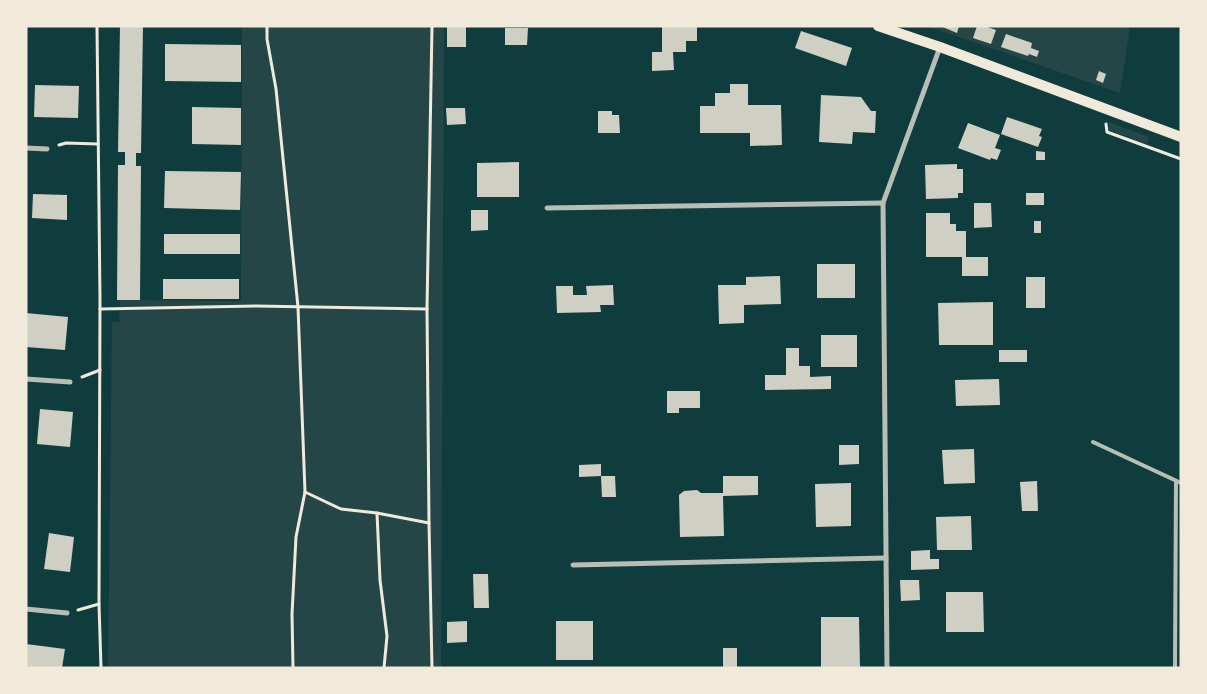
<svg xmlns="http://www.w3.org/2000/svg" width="1207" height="694" viewBox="0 0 1207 694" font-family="Arial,sans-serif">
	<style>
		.green { fill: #244646 }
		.building { fill: #cfcfc3 }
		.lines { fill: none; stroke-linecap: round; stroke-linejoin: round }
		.path { stroke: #f1e9da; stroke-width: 3 }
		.service { stroke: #b8beb3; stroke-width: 4 }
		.minor { stroke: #b8beb3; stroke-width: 5 }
		.secondary { stroke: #f1e9da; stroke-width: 10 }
	</style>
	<rect width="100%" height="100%" fill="#0f3d3e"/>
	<g class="green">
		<path d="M242 26H444L441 668H108L112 322H119L120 301 117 300 241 301Z"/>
		<path d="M927 26H1130L1120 93Z"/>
		<path d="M1109 122 1149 137 1147 144 1109 130Z"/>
	</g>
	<g class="building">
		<path d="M120 26H143L141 153H136V166H141L140 300H117L118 165H125V152H118Z"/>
		<rect x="447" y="26" width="19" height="21"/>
		<path d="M662 26H697V41H686V52H673L674 70 652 71V52H662Z"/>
		<path d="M940 26H959L957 33Z"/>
		<path d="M977 26H984L996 30 991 44 973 38Z"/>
		<path d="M505 28H528L527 45H505Z"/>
		<path d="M801 31 852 48 846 66 795 48Z"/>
		<path d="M1006 34 1032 43 1031 48 1039 51 1037 57 1029 54 1028 56 1001 47Z"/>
		<path d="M165 44 241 45V82L165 81Z"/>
		<path d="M1099 71 1106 74 1103 83 1096 80Z"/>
		<path d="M730 84H748V105H781L782 145 750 146V133H700V106H715V93H730Z"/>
		<path d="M35 85 79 86 78 118 34 117Z"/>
		<path d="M821 95 861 97 871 111H876L875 133 853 132 852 144 819 142Z"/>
		<path d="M192 107 241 108V145L192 144Z"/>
		<path d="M446 108H465L466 124 447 125Z"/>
		<path d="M598 111H612V115H619L620 133H598Z"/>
		<path d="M1007 117 1042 129 1039 136 1042 137 1038 147 1001 134Z"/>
		<path d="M968 123 1000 135 995 148 1001 150 997 160 991 158 990 160 958 148Z"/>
		<path d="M1036 151 1045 152V160H1036Z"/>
		<path d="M519 162V197H477V163Z"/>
		<path d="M957 164V169H963V193H958V198L926 199 925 165Z"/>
		<path d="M165 171 241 172 240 210 164 208Z"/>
		<rect x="1026" y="193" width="18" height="12"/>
		<path d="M33 194 67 195V220L32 218Z"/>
		<path d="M974 203H991L992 227 974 228Z"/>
		<path d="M471 210H488V230L471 231Z"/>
		<path d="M926 213H950V224H956V231H966V257H988V276H962V257H926Z"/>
		<rect x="1034" y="221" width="7" height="12"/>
		<rect x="164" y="234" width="76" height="20"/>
		<rect x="817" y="264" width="38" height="34"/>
		<path d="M780 276 781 304 744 305V323L719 324 718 285H746V277Z"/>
		<rect x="1026" y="277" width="19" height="31"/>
		<rect x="163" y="279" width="76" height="20"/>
		<path d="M613 285 614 305H600L601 312 557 313 556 286H573V295H587L586 286Z"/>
		<path d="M993 302V345H939L938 303Z"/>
		<path d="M26 313 68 317 65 350 26 347Z"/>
		<rect x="821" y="335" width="36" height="32"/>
		<path d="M786 348H799V366H810V377L831 376V389L765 390V375H786Z"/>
		<rect x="999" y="350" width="28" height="12"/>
		<path d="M999 379 1000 405 956 406 955 380Z"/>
		<path d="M667 391H700V408H679V413H667Z"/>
		<path d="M40 409 73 412 70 447 37 444Z"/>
		<path d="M839 445H859V464L839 465Z"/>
		<path d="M974 449 975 483 944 484 942 450Z"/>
		<path d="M601 464V476L579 477V465Z"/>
		<path d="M601 476H615L616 497H602Z"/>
		<path d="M723 476H758V495L723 496 724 536 680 537 679 495 684 491 697 490 701 493H723Z"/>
		<path d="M1037 481 1038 511H1022L1020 482Z"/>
		<path d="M851 483V526L816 527 815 484Z"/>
		<path d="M971 516 972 550H937L936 517Z"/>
		<path d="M49 533 74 537 70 572 44 569Z"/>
		<path d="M930 550V559H939V569L911 570V551Z"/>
		<path d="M473 574H488L489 608H474Z"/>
		<path d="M900 580H919L920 600 901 601Z"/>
		<path d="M946 592H983L984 632H946Z"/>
		<path d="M821 617H859L860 668H821Z"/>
		<path d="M467 621V642L447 643V622Z"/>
		<rect x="556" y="621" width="37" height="39"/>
		<path d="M26 644 65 649 62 668H26Z"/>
		<rect x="723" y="648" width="14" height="20"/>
	</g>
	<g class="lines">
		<g class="path">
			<path d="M97 26 100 300 99 604 101 668"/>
			<path d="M267 26V39L276 89 298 307 305 492 296 537 292 614 293 668"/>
			<path d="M1106 124 1107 132 1181 159"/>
			<path d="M59 145 66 143 98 144"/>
			<path d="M100 309 256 306 427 309 432 26"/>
			<path d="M82 377 100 370"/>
			<path d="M305 492 341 509 377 513"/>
			<path d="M429 523 432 668"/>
			<path d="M78 610 99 604"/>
			<path d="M384 668 387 636 380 580 377 513 429 523 427 309"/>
		</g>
		<g class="service">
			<path d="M1093 442 1181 483"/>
			<path d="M1175 668 1176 481"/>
		</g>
		<g class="minor">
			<path d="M26 148 47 149"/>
			<path d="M547 208 883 203"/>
			<path d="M26 379 70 382"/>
			<path d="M573 565 886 558"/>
			<path d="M26 609 67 613"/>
			<path d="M887 668 883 203 940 47"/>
		</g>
		<path class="secondary" d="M878 26 940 47 1181 137"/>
	</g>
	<rect width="1207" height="694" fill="none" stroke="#f1e9da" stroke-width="55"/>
</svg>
